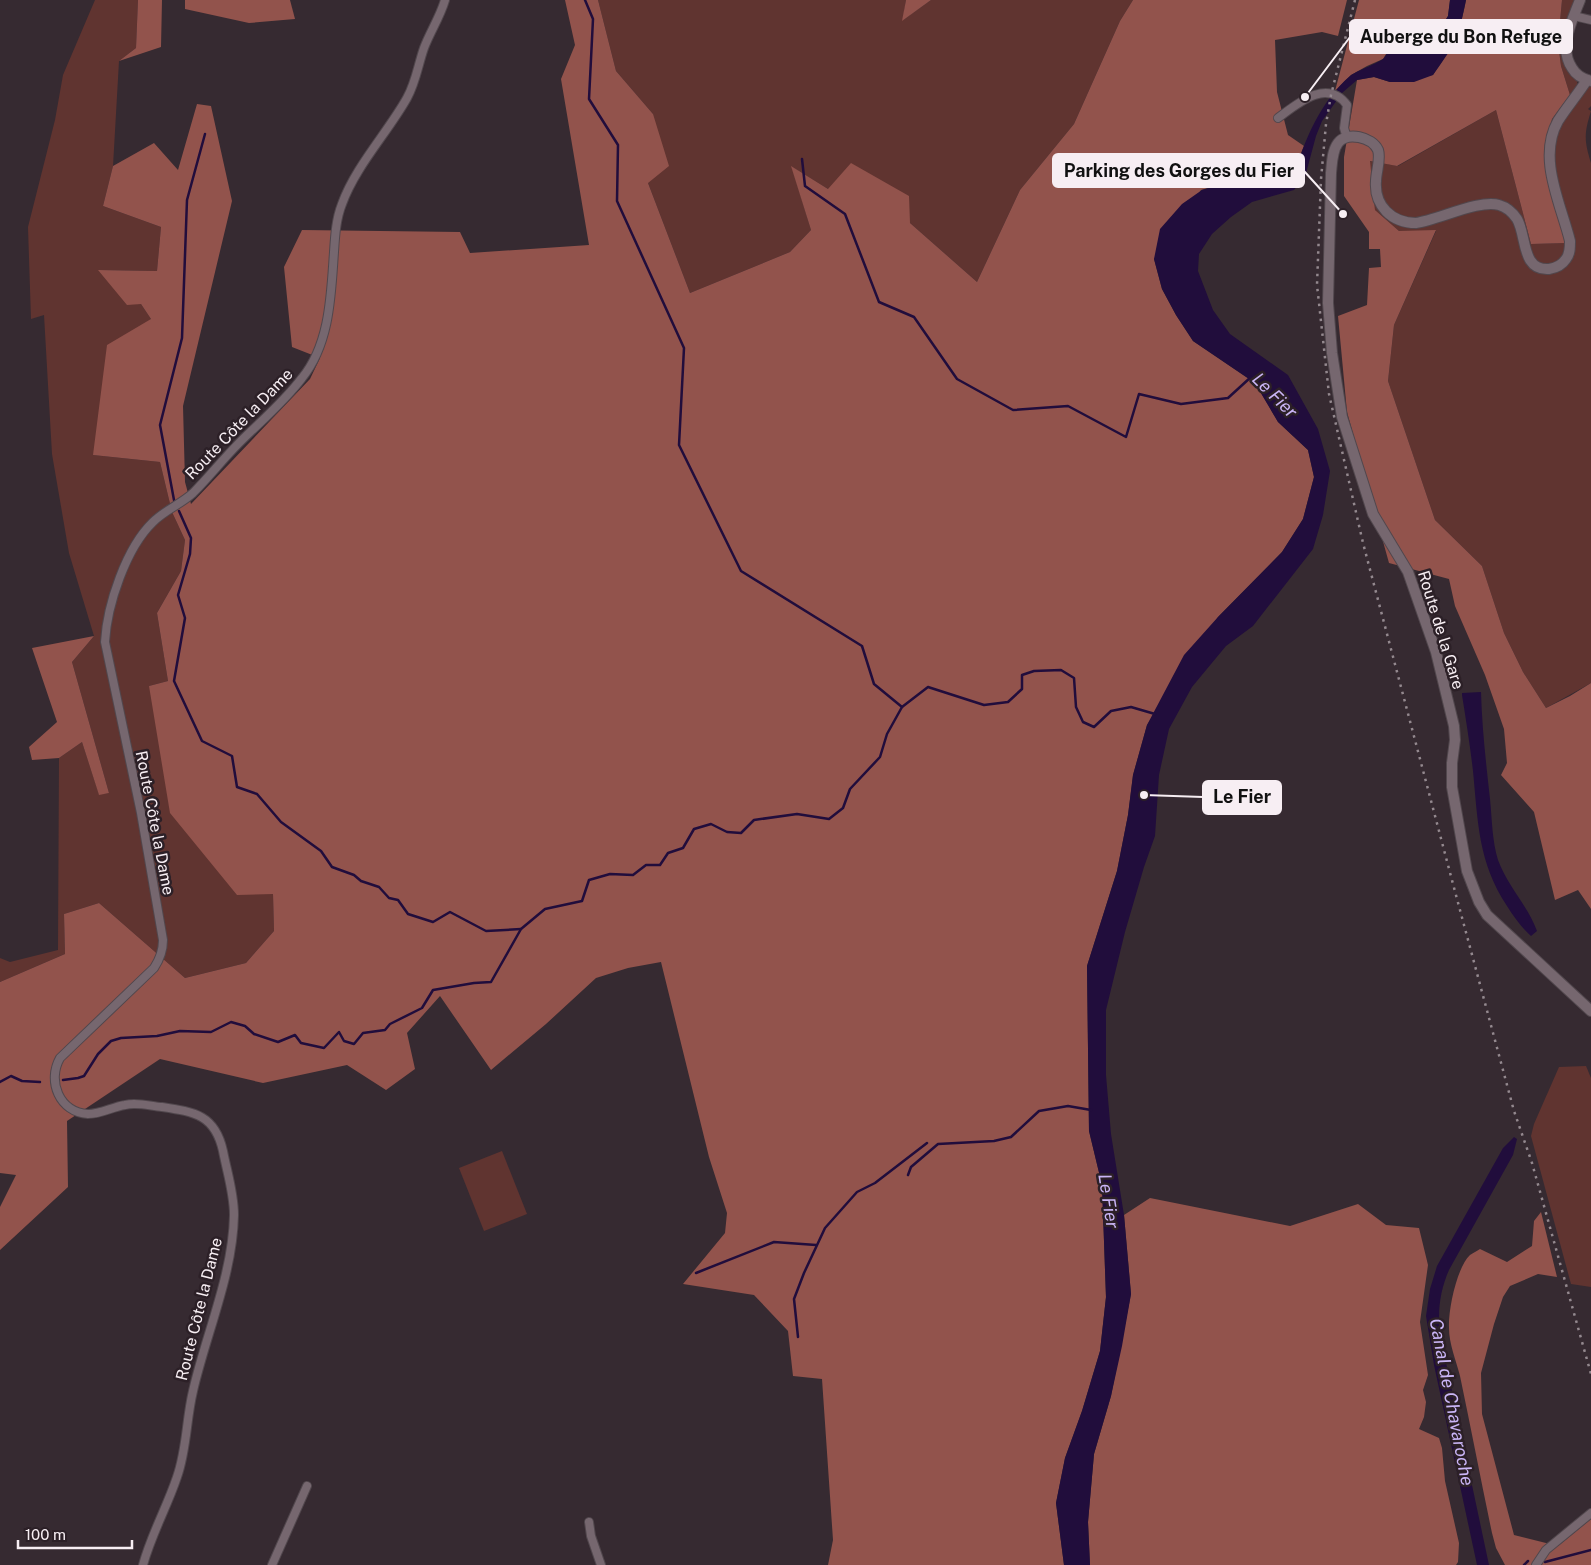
<svg xmlns="http://www.w3.org/2000/svg" width="1591" height="1565" viewBox="0 0 1591 1565" font-family="'Public Sans',sans-serif">
	<style>
		.green { fill: #603430 }
		.forest { fill: #92534c }
		.water { fill: #210d3c }
		.lines { fill: none; stroke-linecap: round; stroke-linejoin: round }
		.stream { stroke: #210d3c; stroke-width: 2.5 }
		.minor-casing { stroke: #51474d; stroke-width: 10 }
		.tertiary-casing { stroke: #51474d; stroke-width: 12 }
		.minor { stroke: #76676f; stroke-width: 8 }
		.tertiary { stroke: #76676f; stroke-width: 10 }
		.rail { stroke: #94898f; stroke-width: 2.5; stroke-dasharray: 2.5 5; stroke-linecap: butt }
		.labels { text-anchor: middle; dominant-baseline: central; stroke-width: 5; stroke-linejoin: round; paint-order: stroke }
		.street-label { font-size: 16px; fill: #f7eef3; stroke: #2c2027 }
		.water-label { font-size: 18px; font-style: italic; fill: #cab5f6; stroke: #2c2027 }
		.leader { fill: none; stroke: #f7eef3; stroke-width: 2 }
		.callout-dot { fill: #f7eef3; stroke: #2c2027; stroke-width: 2 }
		.callout { fill: #f7eef3; stroke: #f7eef3; stroke-width: 2 }
		.callout-label { font-size: 18px; text-anchor: middle; font-weight: bold; fill: #111 }
	</style>
	<rect width="100%" height="100%" fill="#362a31"/>
	<g class="green">
		<path d="M95 0H138L136 48 119 61 113 166 103 206 161 227 157 271 99 270 141 304 151 319 93 455 160 462 172 512 185 540 181 571 157 613 168 681 149 686 273 894 274 931 246 963 185 978 99 903 64 914 65 954 0 982V958L10 962 58 950 59 758 82 742 99 794 109 793 72 662 94 636 69 553 52 454 44 315 31 319 28 227 55 120 63 75Z"/>
		<path d="M598 0H906L903 20 931 0H1133L1120 21 1074 124 1020 190 977 282 910 223 828 189 792 167 811 230 790 252 690 293 648 183 653 114 616 71Z"/>
		<path d="M1562 0H1578L1567 25 1568 68 1577 81 1578 87 1586 89 1591 85V106L1588 109 1591 111C1584 134 1584 140 1591 163V683L1546 708 1523 672 1504 633 1482 566 1435 520 1388 381 1394 325 1436 231H1399L1375 210 1369 161 1398 166 1496 110 1531 244 1567 243 1545 158 1552 119 1570 95 1561 66 1558 43Z"/>
		<path d="M1586 1066 1591 1078V1287L1571 1284 1531 1136 1534 1124 1559 1067Z"/>
		<path d="M502 1151 527 1214 484 1231 459 1168Z"/>
	</g>
	<g class="forest">
		<path d="M138 0H162L161 47 119 61 136 48Z"/>
		<path d="M185 0H290L295 19 249 23 185 9Z"/>
		<path d="M565 0H598L616 71 653 114 669 166 648 183 690 293 790 252 811 230 791 166 828 189 851 163 909 196 910 223 977 282 1020 190 1074 124 1120 21 1133 0H1347L1338 36 1322 32 1275 40 1277 92 1288 135 1304 146 1298 161 1246 164C1233 178 1219 185 1201 190L1154 259 1162 289 1176 315 1193 341 1255 383 1278 422 1308 450 1314 477 1303 519 1282 552 1218 617 1147 725 1133 775 1128 815 1117 871 1087 966 1089 1131 1102 1185 1106 1297 1100 1351 1082 1411 1065 1458 1056 1503 1064 1565H828L833 1540 822 1379 793 1376 788 1331 754 1295 683 1284 725 1233 727 1213 709 1157 661 962 628 968 596 978 546 1024 491 1070 440 996 407 1033 415 1069 386 1090 347 1065 263 1083 160 1059 67 1121 68 1187 0 1250V1207L16 1175 0 1173V982L65 954 64 914 99 903 185 978 246 963 274 931 273 894 237 895 170 813 149 686 168 681 157 613 181 571 185 540 172 512 160 462 93 455 107 345 151 319 141 304 127 305 98 270 157 271 161 227 103 206 113 166 154 143 178 170 197 104 211 106 232 201 183 406 185 482 191 504 310 379 320 358 292 347 284 267 302 230 460 232 470 253 589 245 561 79 575 45Z"/>
		<path d="M906 0H931L902 21Z"/>
		<path d="M1359 0H1450L1448 16 1438 32H1406L1391 46 1383 59 1367 66 1351 75 1335 91Z"/>
		<path d="M1466 0H1562L1558 43 1561 66 1570 95 1552 119 1545 158 1567 243 1531 244 1496 110 1397 166 1370 161 1375 210 1399 231 1436 230 1394 325 1388 381 1435 520 1482 566 1504 633 1523 672 1546 708 1570 696 1591 683V909L1578 890 1555 900 1534 812 1501 775 1507 763 1504 729 1485 675 1455 606 1449 579 1389 563 1347 412 1338 316 1367 305 1369 268 1381 267 1380 249H1369V232L1344 196V157L1357 80 1374 77 1390 82 1433 75C1452 48 1460 33 1466 0Z"/>
		<path d="M94 636 72 662 109 793 99 795 82 742 59 758 32 760 29 747 57 722 32 648Z"/>
		<path d="M1150 1198 1290 1226 1358 1204 1386 1225 1419 1228 1428 1265 1420 1322 1428 1375 1423 1390 1426 1402 1424 1417 1419 1429 1439 1438 1442 1448 1445 1481 1459 1543 1458 1562 1456 1565H1090L1088 1522 1094 1454 1111 1396 1131 1294 1124 1215Z"/>
		<path d="M1541 1212 1557 1277 1538 1274 1510 1286 1503 1297 1494 1324 1481 1373 1482 1414 1514 1535 1558 1546 1591 1519V1565H1505L1496 1548 1492 1533C1481 1481 1471 1428 1460 1376 1456 1360 1449 1344 1449 1328 1448 1310 1457 1267 1470 1255 1473 1253 1477 1251 1480 1249L1507 1262 1532 1246 1534 1221Z"/>
	</g>
	<g class="water">
		<path d="M1450 0H1466L1461 23 1451 49 1433 75 1414 82H1390L1374 77 1357 80 1342 93 1322 121 1316 136 1305 177 1294 190 1252 202 1231 217 1212 234 1199 254 1198 271 1213 310 1230 334 1288 375 1318 429 1330 471 1323 515 1313 549 1253 626 1226 646 1192 687 1169 729 1159 775 1155 836 1144 867 1125 932 1106 1010V1075L1111 1134 1124 1215 1131 1294 1122 1346 1111 1396 1094 1454 1088 1522 1090 1565H1064L1056 1503 1065 1458 1082 1411 1100 1351 1106 1297 1102 1185 1089 1131 1087 966 1117 871 1128 815 1133 775 1147 725 1184 655 1218 617 1282 552 1303 519 1314 477 1308 450 1278 422 1255 383 1193 341 1176 315 1162 289 1154 259 1160 229 1182 204 1202 190 1216 186 1237 174 1278 178 1294 176C1304 140 1321 101 1350 76 1358 70 1379 63 1384 58 1387 54 1389 49 1392 45 1396 40 1402 36 1406 32H1438L1448 16Z"/>
		<path d="M1481 692C1482 728 1486 763 1490 799 1492 819 1492 841 1498 860 1508 887 1528 906 1537 931L1531 936C1521 927 1514 917 1507 906 1478 862 1478 822 1473 771 1470 745 1466 720 1462 695V693Z"/>
		<path d="M1514 1137 1517 1139 1513 1155 1449 1270C1439 1293 1437 1315 1441 1339L1489 1565H1477L1434 1365 1426 1316 1430 1289 1437 1266 1503 1148Z"/>
	</g>
	<g class="lines">
		<g class="stream">
			<path d="M585 0 593 19 589 99 618 145 617 201 684 348 679 445 741 571 862 646 874 684 902 707"/>
			<path d="M802 159 805 186 845 214 879 302 914 317 957 379 1013 410 1068 406 1126 437 1139 394 1181 404 1228 398 1251 377"/>
			<path d="M174 500 160 425 182 338 187 200 205 134"/>
			<path d="M179 511 191 538 190 554 178 595 185 618 174 681 202 741 232 756 237 787 257 794 281 822 321 851 332 867 354 875 361 881 379 887 389 898 398 900 408 914 433 922 450 912 486 931 521 929"/>
			<path d="M63 1080 78 1078 84 1076 98 1054 111 1041 121 1038 157 1036 180 1031 211 1032 231 1022 245 1026 254 1034 278 1042 295 1035 301 1043 324 1048 339 1032 344 1041 354 1044 363 1033 385 1030 390 1024 422 1008 433 990 474 983 491 982 521 929 545 909 582 901 589 880 610 874 633 875 646 865H660L668 853 683 848 694 829 711 824 727 832 741 833 754 820 797 814 829 819 843 808 850 789 880 757 887 734 902 707 928 687 984 705 1008 702 1022 689V675L1034 671 1061 670 1074 678 1076 707 1083 722 1094 727 1111 711 1131 707 1155 714"/>
			<path d="M0 1082 11 1076 22 1081 40 1082"/>
			<path d="M908 1175 911 1167 938 1144 994 1141 1011 1137 1039 1111 1068 1106 1091 1110"/>
			<path d="M696 1273 774 1242 816 1245"/>
			<path d="M798 1337 794 1299 804 1273 825 1228 857 1192 875 1183 927 1143"/>
			<path d="M1545 1562 1591 1550"/>
			<path d="M1524 1565 1528 1561"/>
		</g>
		<defs>
			<g id="minor">
				<path d="M1574 16 1591 20"/>
				<path d="M1278 118C1298 103 1327 78 1347 105L1344 128 1347 138"/>
				<path d="M589 1522 591 1536 601 1565"/>
				<path d="M143 1565C151 1535 167 1507 177 1477 187 1449 186 1420 193 1391 206 1334 233 1274 234 1215 234 1193 227 1172 223 1151 215 1115 195 1112 162 1107 150 1106 137 1102 125 1105 112 1107 101 1114 88 1114 59 1112 47 1081 60 1058L154 968C160 959 163 951 163 940L141 813 105 642C107 605 126 548 153 522 165 510 181 504 193 493 209 477 223 459 239 443 260 422 284 402 302 378 330 344 331 295 334 252 335 236 336 219 342 204 355 167 388 132 407 98 416 82 418 65 424 48 430 32 440 17 445 0"/>
				<path d="M272 1565 307 1486"/>
				<path d="M1536 1565 1546 1550 1591 1513"/>
			</g>
			<g id="tertiary">
				<path d="M1580 0C1572 21 1558 47 1572 68 1576 75 1583 79 1591 81"/>
				<path d="M1587 80C1578 94 1567 107 1558 121 1537 158 1561 204 1570 241 1570 248 1570 254 1566 259 1562 265 1556 268 1549 269 1521 271 1527 236 1517 219 1513 213 1506 207 1499 205 1480 199 1438 220 1416 223 1392 223 1374 206 1376 181 1376 172 1381 159 1378 150 1372 137 1347 131 1338 143 1332 151 1332 163 1331 173L1328 303 1332 353 1342 417 1373 514 1408 572 1436 652 1454 726 1455 740 1452 763V787L1467 871 1479 902 1487 915 1591 1011"/>
			</g>
		</defs>
		<use href="#minor" class="minor-casing"/>
		<use href="#tertiary" class="tertiary-casing"/>
		<use href="#minor" class="minor"/>
		<use href="#tertiary" class="tertiary"/>
		<path class="rail" d="M1355 0 1331 95 1326 124 1321 179 1317 285 1329 394 1363 543 1453 884 1514 1111 1532 1163 1591 1374"/>
	</g>
	<g class="labels">
		<g class="street-label">
			<text transform="translate(239 424) rotate(-46)">Route Côte la Dame</text>
			<text transform="translate(1441 630) rotate(73)">Route de la Gare</text>
			<text transform="translate(155 823) rotate(79)">Route Côte la Dame</text>
			<text transform="translate(199 1309) rotate(-76)">Route Côte la Dame</text>
		</g>
		<g class="water-label">
			<text transform="translate(1275 395) rotate(45)">Le Fier</text>
			<text transform="translate(1109 1201) rotate(81)">Le Fier</text>
			<text transform="translate(1452 1402) rotate(79)">Canal de Chavaroche</text>
		</g>
	</g>
	<path class="leader" d="M1305 97L1350 37M1343 214L1304 171M1144 795L1203 797"/>
	<g class="callout-dot">
		<circle cx="1305" cy="97" r="5"/>
		<circle cx="1343" cy="214" r="5"/>
		<circle cx="1144" cy="795" r="5"/>
	</g>
	<g class="callout">
		<rect x="1350" y="20" width="222" height="33" rx="5"/>
		<rect x="1053" y="154" width="251" height="33" rx="5"/>
		<rect x="1203" y="781" width="78" height="33" rx="5"/>
	</g>
	<g class="callout-label">
		<text x="1461" y="43">Auberge du Bon Refuge</text>
		<text x="1179" y="177">Parking des Gorges du Fier</text>
		<text x="1242" y="803">Le Fier</text>
	</g>
	<path d="M18 1540v8h114v-8" fill="none" stroke="#f7eef3" stroke-width="2.5"/>
	<text x="25" y="1540" font-size="15" fill="#f7eef3" stroke="#2c2027" stroke-width="4" paint-order="stroke">100 m</text>
</svg>
